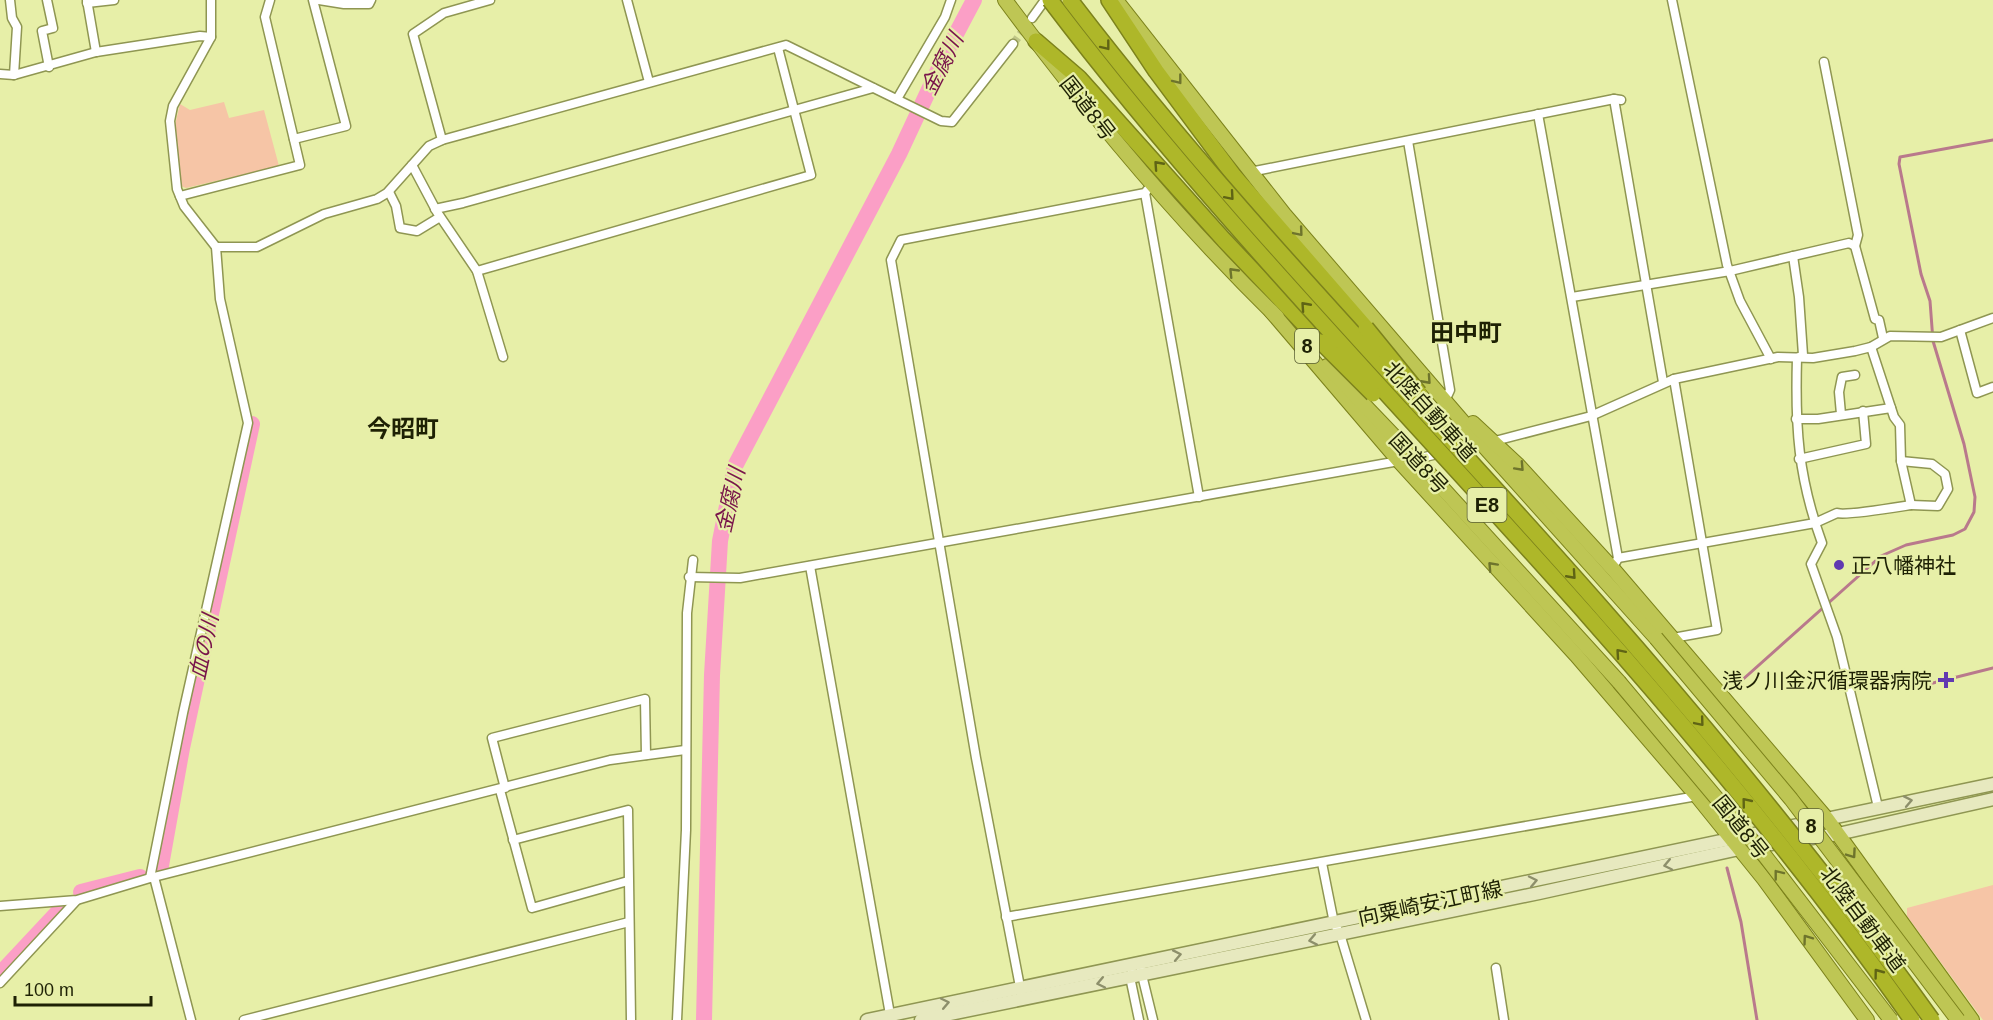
<svg xmlns="http://www.w3.org/2000/svg" width="1993" height="1020" viewBox="0 0 1993 1020" font-family="Arial,'Noto Sans JP',sans-serif">
	<style>
		.green { fill: #f6c5a6 }
		.lines { fill: none; stroke-linecap: round; stroke-linejoin: round }
		.stream { stroke: #b9798c; stroke-width: 3 }
		.river { stroke: #fb9fc6; stroke-width: 16 }
		.minor-tunnel { stroke: #bfc687; stroke-width: 8; stroke-dasharray: 8 4; stroke-linecap: butt }
		.minor-casing { stroke: #8f9652; stroke-width: 11 }
		.secondary-casing { stroke: #8f9652; stroke-width: 15 }
		.trunk-casing { stroke: #7c821c; stroke-width: 16 }
		.motorway-casing { stroke: #7c821c; stroke-width: 18 }
		.minor { stroke: #fff; stroke-width: 8 }
		.secondary { stroke: #e7e9bf; stroke-width: 12 }
		.trunk { stroke: #bec654; stroke-width: 14 }
		.motorway { stroke: #aeb729; stroke-width: 15 }
		.trunk-bridge-casing { stroke: #7c821c; stroke-width: 16; stroke-linecap: butt }
		.motorway-bridge-casing { stroke: #7c821c; stroke-width: 18; stroke-linecap: butt }
		.trunk-bridge { stroke: #bec654; stroke-width: 14 }
		.motorway-bridge { stroke: #aeb729; stroke-width: 15 }
		.oneway { stroke: #5f6415 }
		.oneway2 { stroke: #6e742c }
		.oneway3 { stroke: #8d8f6b }
		.poi-dot { fill: #6139b1; stroke: #e7efa8; stroke-width: 2 }
		.labels { text-anchor: middle; dominant-baseline: central; stroke-width: 4.5; stroke-linejoin: round; paint-order: stroke }
		.shield { fill: #e7efa8; stroke: #5a5f35; stroke-width: 1.5 }
		.shield-label { font-size: 20px; font-weight: bold; fill: #1e2104 }
		.street-label { font-size: 21px; fill: #1e2104; stroke: #e7efa8 }
		.poi-label { font-size: 21px; fill: #1e2104; stroke: #e7efa8; text-anchor: start }
		.water-label { font-size: 22px; font-style: italic; fill: #79154b; stroke: #e7efa8 }
		.quarter-label { font-size: 24px; font-weight: bold; fill: #1e2104; stroke: #e7efa8 }
	</style>
	<rect width="100%" height="100%" fill="#e7efa8"/>
	<g class="green">
		<path d="M224 102 229 118 264 110 279 166 186 188 181 186 175 125 180 104 190 110Z"/>
		<path d="M1993 885V1020H1983L1907 916V908Z"/>
	</g>
	<g class="lines">
		<g class="stream">
			<path d="M1921 686 1993 668"/>
			<path d="M1731 690 1881 556 1906 545 1953 535 1965 529 1974 512 1975 497 1964 444 1933 341 1930 301 1921 274 1899 164 1900 157 1993 140"/>
			<path d="M1727 868 1741 922 1757 1020"/>
		</g>
		<g class="river">
			<path d="M160 871 182 748 252 424"/>
			<path d="M81 892 140 877"/>
			<path d="M0 974 58 912"/>
			<path d="M704 1020 712 675 720 541 735 466 899 154 947 51 974 0"/>
		</g>
		<path class="minor-tunnel" d="M1013 44 1027 25"/>
		<defs>
			<g id="minor">
				<path d="M10 0 12 18 17 27 14 75"/>
				<path d="M47 0 53 28 42 31 49 67"/>
				<path d="M87 0 96 52"/>
				<path d="M319 0 344 4H369L371 0"/>
				<path d="M627 0 649 82"/>
				<path d="M1672 0 1727 265 1740 301 1771 359"/>
				<path d="M87 3 114 0"/>
				<path d="M1032 18 1045 0"/>
				<path d="M1824 62 1858 235 1855 246"/>
				<path d="M0 74 14 75 96 52 200 36 211 37"/>
				<path d="M897 99 945 17 951 0"/>
				<path d="M1614 99 1663 382"/>
				<path d="M1538 114 1618 558 1616 562"/>
				<path d="M294 139 346 126 313 0"/>
				<path d="M442 140 413 34 444 13 490 0"/>
				<path d="M1408 141 1450 390 1445 401"/>
				<path d="M412 165 437 212 477 271 503 357"/>
				<path d="M1250 172 1614 99 1621 100"/>
				<path d="M389 192 396 206 400 228 417 231 440 217"/>
				<path d="M1145 193 1199 497"/>
				<path d="M180 196 300 165 265 17 270 0"/>
				<path d="M435 209 463 203 873 88"/>
				<path d="M216 247H257L324 214 377 199 387 193 429 146 442 140 786 45 941 121 952 122 1013 44"/>
				<path d="M1793 256 1799 297 1803 355 1797 358C1795 427 1798 477 1822 543L1811 564 1837 637 1878 807"/>
				<path d="M477 271 811 175 778 48"/>
				<path d="M1572 297 1730 271 1849 243 1855 246 1875 319 1879 320 1883 338"/>
				<path d="M1960 330 1977 393 1993 387"/>
				<path d="M1841 414 1839 392 1842 377 1855 375"/>
				<path d="M1796 419H1818L1891 408"/>
				<path d="M1495 441 1591 416 1674 379 1778 357 1813 358 1855 351 1871 347 1890 336 1941 337 1993 318"/>
				<path d="M1416 459 1442 453"/>
				<path d="M1799 459 1866 444 1863 411"/>
				<path d="M1901 461 1932 464 1945 474 1948 489 1938 506 1911 505"/>
				<path d="M1618 558 1815 523 1837 513C1845 516 1898 507 1911 505L1901 461 1900 425 1894 417 1871 347"/>
				<path d="M810 566 891 1020"/>
				<path d="M689 577 740 578 1399 461"/>
				<path d="M1673 638 1717 630 1674 379"/>
				<path d="M505 788 492 738 645 699 646 755"/>
				<path d="M500 790 532 908 628 881"/>
				<path d="M513 840 628 810 631 1020"/>
				<path d="M1322 863 1334 923 1340 934 1366 1020"/>
				<path d="M154 877 191 1020"/>
				<path d="M150 878 183 713 248 423 220 299 216 247 184 206 177 189 170 121 173 106 211 37V0"/>
				<path d="M0 906 77 900 150 878 610 760 685 750"/>
				<path d="M1006 917 1697 796"/>
				<path d="M1496 968 1504 1020"/>
				<path d="M1141 971 1153 1020"/>
				<path d="M1132 972 1130 977 1139 1020"/>
				<path d="M0 983 76 901"/>
				<path d="M1021 992 976 758 891 260 901 240 1145 193 1152 184"/>
				<path d="M244 1020 629 922"/>
				<path d="M677 1020 686 830 687 613 693 560"/>
			</g>
			<g id="secondary">
				<path d="M867 1020 1993 784"/>
				<path d="M921 1020 1539 893 1739 849 1838 834 1993 799"/>
			</g>
			<g id="trunk">
				<path d="M1005 0C1088 112 1177 219 1277 317"/>
				<path d="M1119 4 1284 214 1482 444 1656 638"/>
				<path d="M1271 311 1399 461 1576 655 1697 796 1764 879 1867 1020"/>
				<path d="M1327 366 1416 459 1619 682"/>
				<path d="M1473 423 1517 464 1613 569 1827 819 1972 1020"/>
			</g>
			<g id="motorway">
				<path d="M1109 0 1156 71 1234 176 1366 328"/>
				<path d="M1036 41 1079 78 1224 240 1321 342"/>
			</g>
		</defs>
		<use href="#minor" class="minor-casing"/>
		<use href="#secondary" class="secondary-casing"/>
		<use href="#trunk" class="trunk-casing"/>
		<use href="#motorway" class="motorway-casing"/>
		<use href="#minor" class="minor"/>
		<use href="#secondary" class="secondary"/>
		<use href="#trunk" class="trunk"/>
		<use href="#motorway" class="motorway"/>
		<defs>
			<g id="trunk-bridge">
				<path d="M1656 638 1791 799 1958 1020"/>
				<path d="M1619 682 1765 856 1891 1020"/>
			</g>
			<g id="motorway-bridge">
				<path d="M1050 0C1215 218 1408 412 1589 617 1703 746 1813 879 1912 1020"/>
				<path d="M1070 0C1233 214 1423 404 1600 606 1717 739 1829 876 1932 1020"/>
				<path d="M1366 328 1419 393"/>
				<path d="M1321 342 1373 394"/>
			</g>
		</defs>
		<use href="#trunk-bridge" class="trunk-bridge-casing"/>
		<use href="#motorway-bridge" class="motorway-bridge-casing"/>
		<use href="#trunk-bridge" class="trunk-bridge"/>
		<use href="#motorway-bridge" class="motorway-bridge"/>
	</g>
	<defs><path id="oneway-chevron" d="M-2-3.5L2.5 0L-2 3.5" fill="none" stroke-width="1.6" stroke-linecap="round" stroke-linejoin="round" transform="scale(1.5)"/></defs>
	<g class="oneway">
		<use href="#oneway-chevron" transform="translate(1106 46) rotate(52)"/>
		<use href="#oneway-chevron" transform="translate(1158 165) rotate(-132)"/>
		<use href="#oneway-chevron" transform="translate(1230 196) rotate(49)"/>
		<use href="#oneway-chevron" transform="translate(1305 306) rotate(-132)"/>
		<use href="#oneway-chevron" transform="translate(1572 575) rotate(48)"/>
		<use href="#oneway-chevron" transform="translate(1620 653) rotate(-131)"/>
		<use href="#oneway-chevron" transform="translate(1700 722) rotate(50)"/>
		<use href="#oneway-chevron" transform="translate(1746 802) rotate(-129)"/>
		<use href="#oneway-chevron" transform="translate(1878 973) rotate(-127)"/>
	</g>
	<g class="oneway2">
		<use href="#oneway-chevron" transform="translate(1178 80) rotate(52)"/>
		<use href="#oneway-chevron" transform="translate(1299 232) rotate(50)"/>
		<use href="#oneway-chevron" transform="translate(1233 272) rotate(-134)"/>
		<use href="#oneway-chevron" transform="translate(1427 380) rotate(48)"/>
		<use href="#oneway-chevron" transform="translate(1520 467) rotate(47)"/>
		<use href="#oneway-chevron" transform="translate(1492 566) rotate(-133)"/>
		<use href="#oneway-chevron" transform="translate(1852 854) rotate(55)"/>
		<use href="#oneway-chevron" transform="translate(1778 874) rotate(-128)"/>
		<use href="#oneway-chevron" transform="translate(1807 939) rotate(-126)"/>
	</g>
	<g class="oneway3">
		<use href="#oneway-chevron" transform="translate(1908 801) rotate(-11)"/>
		<use href="#oneway-chevron" transform="translate(1668 865) rotate(168)"/>
		<use href="#oneway-chevron" transform="translate(1533 881) rotate(-12)"/>
		<use href="#oneway-chevron" transform="translate(1313 940) rotate(169)"/>
		<use href="#oneway-chevron" transform="translate(1177 955) rotate(-11)"/>
		<use href="#oneway-chevron" transform="translate(1101 983) rotate(168)"/>
		<use href="#oneway-chevron" transform="translate(945 1003) rotate(-12)"/>
	</g>
	<g class="poi-dot">
		<circle cx="1839" cy="565" r="6"/>
		<path d="M1943 671h6v6h6v6h-6v6h-6v-6h-6v-6h6z"/>
	</g>
	<g class="labels">
		<g class="shield">
			<rect x="1295" y="329" width="24" height="34" rx="4.5"/>
			<rect x="1467.5" y="488" width="39" height="34" rx="4.5"/>
			<rect x="1799" y="809" width="24" height="34" rx="4.5"/>
		</g>
		<g class="shield-label">
			<text x="1307" y="346">8</text>
			<text x="1487" y="505">E8</text>
			<text x="1811" y="826">8</text>
		</g>
		<g class="street-label">
			<text transform="translate(1088 108) rotate(52)">国道8号</text>
			<text transform="translate(1430 411) rotate(48)">北陸自動車道</text>
			<text transform="translate(1419 463) rotate(47)">国道8号</text>
			<text transform="translate(1741 827) rotate(51)">国道8号</text>
			<text transform="translate(1430 903) rotate(-12)">向粟崎安江町線</text>
			<text transform="translate(1863 919) rotate(53)">北陸自動車道</text>
		</g>
		<g class="poi-label">
			<text x="1851" y="565">正八幡神社</text>
			<text x="1932" y="680" text-anchor="end">浅ノ川金沢循環器病院</text>
		</g>
		<g class="water-label">
			<text transform="translate(942 64) rotate(-63)">金腐川</text>
			<text transform="translate(730 500) rotate(-77)">金腐川</text>
			<text transform="translate(204 647) rotate(-78)">血の川</text>
		</g>
		<g class="quarter-label">
			<text x="1466" y="332">田中町</text>
			<text x="403" y="428">今昭町</text>
		</g>
	</g>
	<path d="M15 996v9h136v-9" fill="none" stroke="#1e2104" stroke-width="3"/>
	<text x="24" y="996" font-size="18" fill="#1e2104" stroke="#e7efa8" stroke-width="4.5" paint-order="stroke">100 m</text>
</svg>
